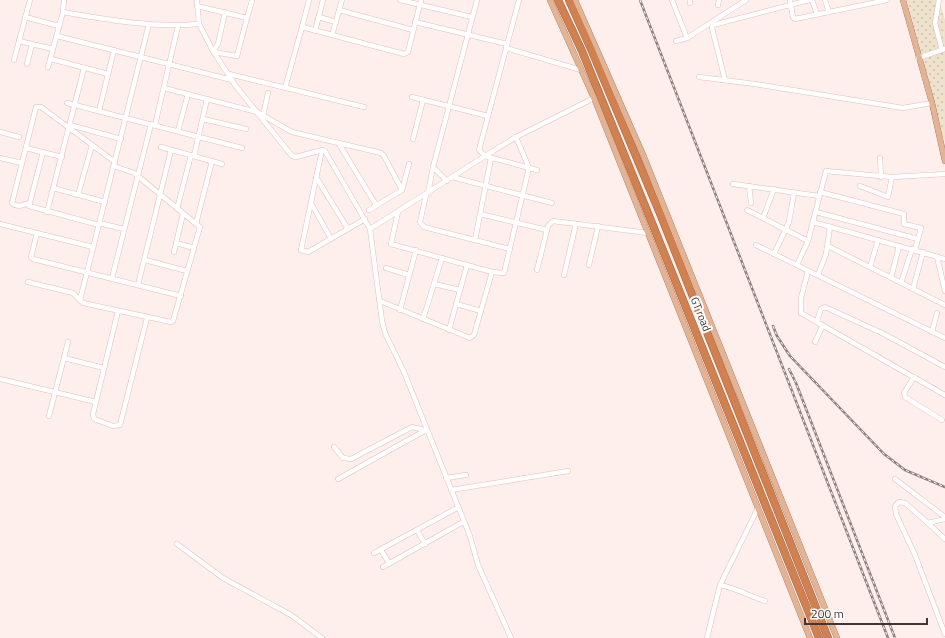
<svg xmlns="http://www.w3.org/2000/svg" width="945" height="638" viewBox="0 0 945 638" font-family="'Titillium Web',sans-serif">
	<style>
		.grass { fill: url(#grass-dots) }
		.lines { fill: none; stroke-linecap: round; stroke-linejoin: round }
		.minor-casing { stroke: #e3bebb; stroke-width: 5.5 }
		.major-casing { stroke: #9f6646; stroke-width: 6 }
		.highway-casing { stroke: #9f6646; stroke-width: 8 }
		.minor { stroke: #fff; stroke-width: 4.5 }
		.major { stroke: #e3b395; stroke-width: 5.5 }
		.highway { stroke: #d0814f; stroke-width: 7 }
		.rail-casing { stroke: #8e7f7e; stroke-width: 2.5 }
		.rail { stroke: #fff; stroke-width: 1; stroke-dasharray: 3; stroke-linecap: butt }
		.labels { text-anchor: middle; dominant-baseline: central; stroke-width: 4; stroke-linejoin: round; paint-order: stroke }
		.street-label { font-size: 11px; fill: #443534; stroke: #fff }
	</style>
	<defs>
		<pattern id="grass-dots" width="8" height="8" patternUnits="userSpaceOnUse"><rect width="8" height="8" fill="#efe2cc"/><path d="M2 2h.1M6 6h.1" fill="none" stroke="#cec2b0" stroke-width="1.8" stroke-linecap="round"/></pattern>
	</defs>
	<rect width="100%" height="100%" fill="#feefed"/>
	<path class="grass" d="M907 0H939L945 20V143Z"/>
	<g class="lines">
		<defs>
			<g id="minor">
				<path d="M197 0 199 24 213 51 235 85 292 156 296 157 322 150 325 151 370 229 382 321 385 333 404 372 470 536 478 565 511 638"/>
				<path d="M400 0 472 17"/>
				<path d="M519 0 479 150 485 156 537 170"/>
				<path d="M672 0 687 38"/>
				<path d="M790 0 793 17 795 19 887 0"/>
				<path d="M812 0 817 14"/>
				<path d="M825 0 829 12"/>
				<path d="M939 0 935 23 942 50"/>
				<path d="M690 3V0"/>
				<path d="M718 5 719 0"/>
				<path d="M197 6 247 18 237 56 214 52"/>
				<path d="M339 10 413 30"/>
				<path d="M63 12C108 20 154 28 199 24"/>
				<path d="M25 17 59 26"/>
				<path d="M319 17 336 22"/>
				<path d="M247 18 252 1"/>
				<path d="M415 22 507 44"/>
				<path d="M302 27 309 0"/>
				<path d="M315 31 323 0"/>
				<path d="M332 35 342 0"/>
				<path d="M57 36 232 80"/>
				<path d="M19 41 53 49"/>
				<path d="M676 41 687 38 746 0"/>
				<path d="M506 48 581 70"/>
				<path d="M213 51 218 44 225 12"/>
				<path d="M918 58 945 49"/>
				<path d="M51 59 108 74"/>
				<path d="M14 60 30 0"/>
				<path d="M27 64 32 44"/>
				<path d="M48 67 63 12 64 0"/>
				<path d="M229 74 364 107"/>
				<path d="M699 77 755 84 903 108 932 103"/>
				<path d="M725 80 712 28 713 25 809 0"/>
				<path d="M164 88 257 112 292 132 381 153 384 156 402 190"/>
				<path d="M285 88 302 27 404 54 408 52 421 0"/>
				<path d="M412 97 488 116"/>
				<path d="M67 103 242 148"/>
				<path d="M99 111 114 50"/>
				<path d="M263 116 268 93"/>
				<path d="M203 119 246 129"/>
				<path d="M70 125 121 139"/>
				<path d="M155 125 178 26"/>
				<path d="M178 131 188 94"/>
				<path d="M0 132 19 137"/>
				<path d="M413 139 423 100"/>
				<path d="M339 144 376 205"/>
				<path d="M161 147 222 164"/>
				<path d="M26 148 62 157"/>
				<path d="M322 150 301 250 308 252 365 219"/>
				<path d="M43 152 29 206 99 225"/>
				<path d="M194 156 207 99"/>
				<path d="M0 158 22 163"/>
				<path d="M880 158 881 177"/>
				<path d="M316 177 348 229"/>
				<path d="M452 177 552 203"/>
				<path d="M447 181 433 167 477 0"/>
				<path d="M733 184 819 196"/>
				<path d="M749 186 751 203"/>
				<path d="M860 186 888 197 892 177 945 174"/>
				<path d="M53 188 105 202"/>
				<path d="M820 192 904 214V224L921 228 915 250"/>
				<path d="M428 193 433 167"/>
				<path d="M78 195 92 145"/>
				<path d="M426 195 420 222 424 227 510 249"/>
				<path d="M29 203C24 205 17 208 12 203L36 107H41L115 162"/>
				<path d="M311 203 331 239"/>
				<path d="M177 209 191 155"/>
				<path d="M369 210 402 190 409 164"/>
				<path d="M747 210 808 241"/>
				<path d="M47 212 84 68"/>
				<path d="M398 212 391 244 492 272 504 273 529 168 516 137"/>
				<path d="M816 212 918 239"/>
				<path d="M480 214 547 230"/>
				<path d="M763 218 774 189"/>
				<path d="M813 222 945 259"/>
				<path d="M99 223 124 229"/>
				<path d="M0 224 93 247"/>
				<path d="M196 224 212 161"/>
				<path d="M370 229 485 156 516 137 594 98"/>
				<path d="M37 233 31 257 33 259 181 296"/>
				<path d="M475 240 491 158"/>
				<path d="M176 243 194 248"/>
				<path d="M756 245 945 338"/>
				<path d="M828 246 945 305"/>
				<path d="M174 252 183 214"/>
				<path d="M774 254 789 222 794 193"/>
				<path d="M937 257 945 291"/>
				<path d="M145 260 187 271"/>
				<path d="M589 265 598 226"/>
				<path d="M797 265 808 241 826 171 892 177"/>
				<path d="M870 267 878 240"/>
				<path d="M386 268 409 275"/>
				<path d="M537 270 548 226 553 221 648 233"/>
				<path d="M808 271 801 298V313L945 395"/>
				<path d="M564 275 576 224"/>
				<path d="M818 275 826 254 830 227"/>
				<path d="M112 278 151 124"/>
				<path d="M891 278 899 246"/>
				<path d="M28 282 73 293 83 303 171 322 173 321 200 227 134 173 114 166"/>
				<path d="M901 283 912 249"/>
				<path d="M434 284 460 290"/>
				<path d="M138 285 171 150"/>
				<path d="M913 289 923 252"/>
				<path d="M80 300 149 24"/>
				<path d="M380 301 470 338 474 335 492 272"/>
				<path d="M456 304 481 311"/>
				<path d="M400 310 416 250"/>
				<path d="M118 311 93 414 94 419 113 426 120 425 121 421 147 318"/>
				<path d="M423 319 442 258"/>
				<path d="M817 321 821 309 825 307 884 334 945 367"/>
				<path d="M449 330 467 265"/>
				<path d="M932 332 937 313"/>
				<path d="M815 342 823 325"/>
				<path d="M64 358 104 368"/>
				<path d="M914 377 904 393 905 397 942 420"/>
				<path d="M0 379 96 402"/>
				<path d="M49 416 68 342"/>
				<path d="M334 447 343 458 351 459 412 427 424 430"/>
				<path d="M446 478 466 475"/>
				<path d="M338 479 426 430"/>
				<path d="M895 479 945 517"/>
				<path d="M451 490 568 471"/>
				<path d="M945 519 928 523 905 503 899 502 895 506 896 514 915 555 945 634"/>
				<path d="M928 523 945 539"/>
				<path d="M417 530 425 544"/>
				<path d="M177 544 223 578 291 615 322 638"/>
				<path d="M381 550 389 563"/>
				<path d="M374 553 457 508"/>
				<path d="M383 567 463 522"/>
				<path d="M720 585C736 588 749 596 765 601"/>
				<path d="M707 638 720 585 758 508"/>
			</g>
			<g id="major">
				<path d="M550 0 594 98 810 638"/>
				<path d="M575 0 644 157 837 638"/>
				<path d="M903 0 932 103 945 161"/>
			</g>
			<g id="highway">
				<path d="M558 0 582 51 650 218 819 638"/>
				<path d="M569 0 591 49 661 216 828 638"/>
			</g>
		</defs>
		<use href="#minor" class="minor-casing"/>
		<use href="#major" class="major-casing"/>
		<use href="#highway" class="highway-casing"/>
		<use href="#minor" class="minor"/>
		<use href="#major" class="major"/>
		<use href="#highway" class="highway"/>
		<defs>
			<g id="rail">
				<path d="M640 0 888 638"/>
				<path d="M773 326 777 336 790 356 884 454 905 470 945 487"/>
				<path d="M789 369 796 383 895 638"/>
			</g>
		</defs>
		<use href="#rail" class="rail-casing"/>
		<use href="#rail" class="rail"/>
	</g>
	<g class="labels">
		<g class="street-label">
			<text transform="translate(701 314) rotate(68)">GT road</text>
		</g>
	</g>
	<path d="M805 618v6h122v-6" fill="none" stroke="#443534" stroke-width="2"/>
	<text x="811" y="618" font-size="12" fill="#443534" stroke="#ffffff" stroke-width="3" paint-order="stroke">200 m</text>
</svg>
